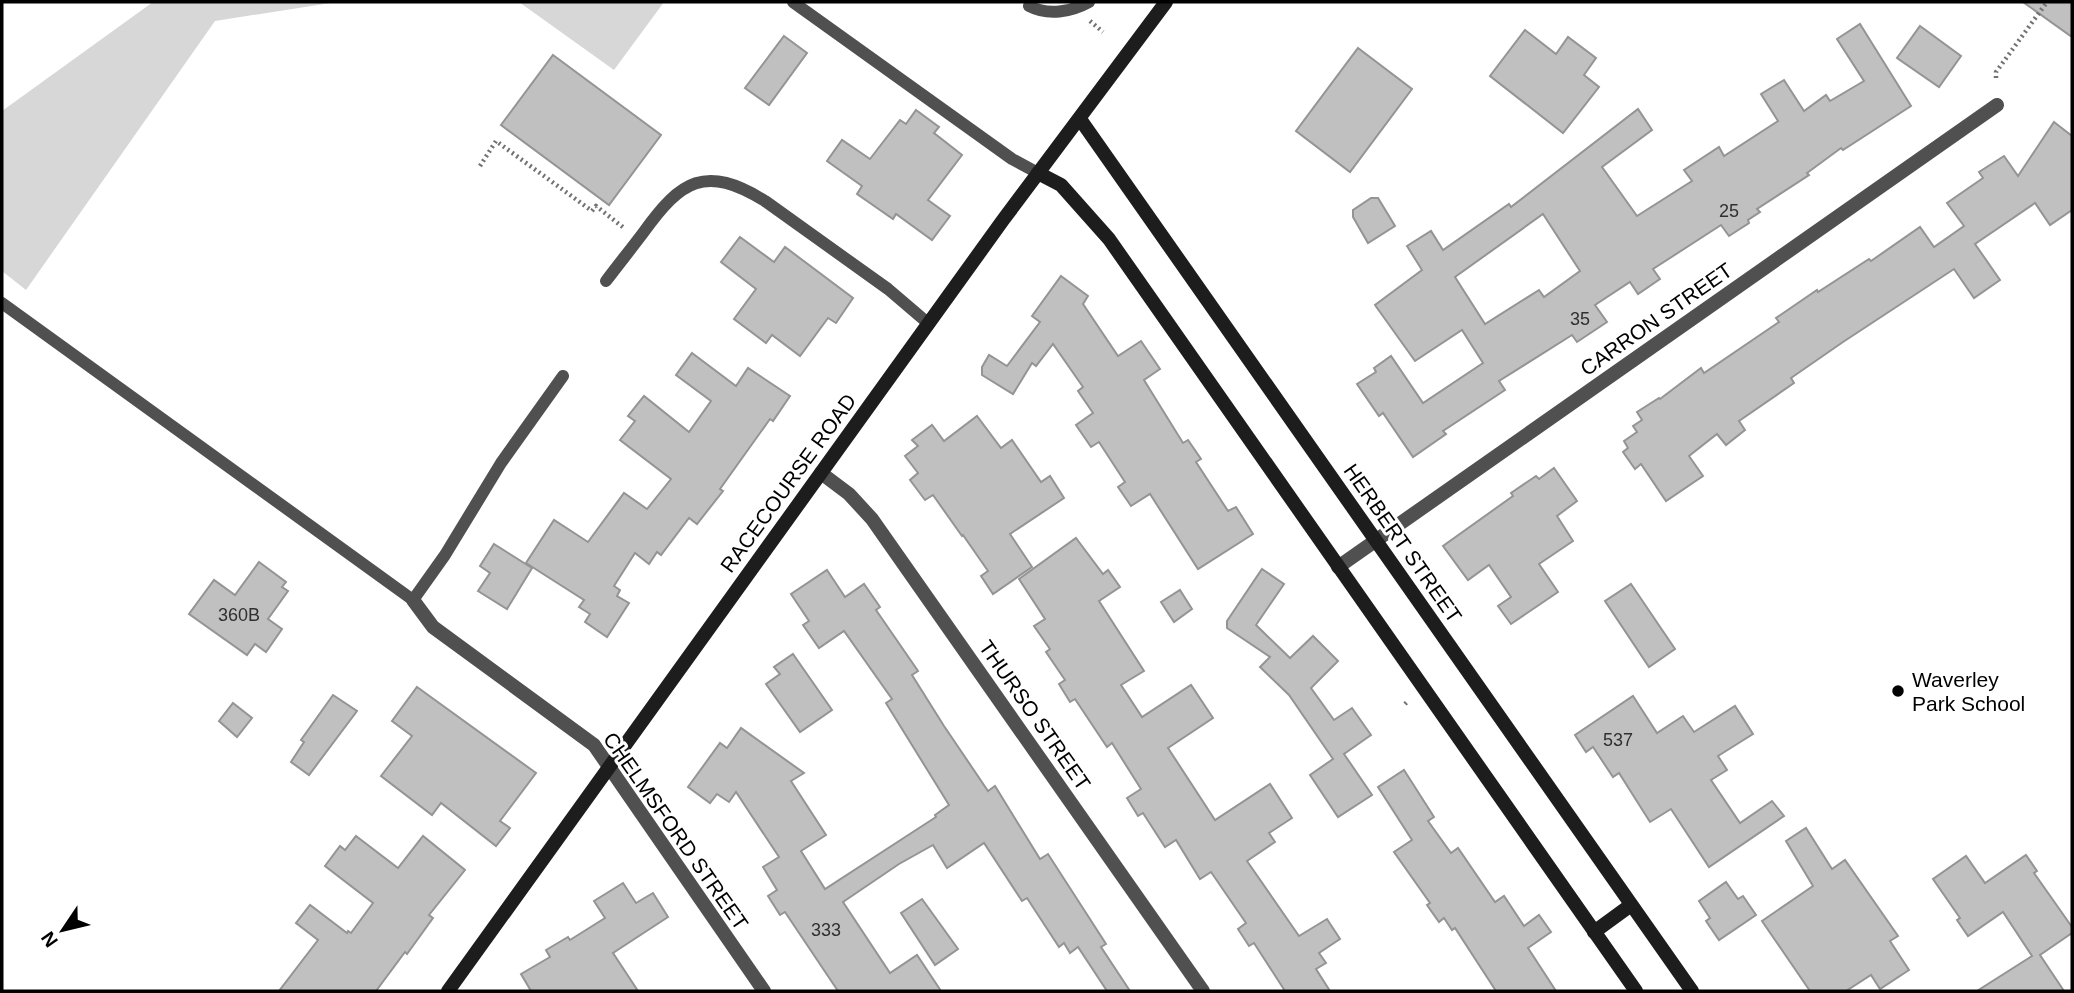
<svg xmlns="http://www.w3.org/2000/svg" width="2074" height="993" viewBox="0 0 2074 993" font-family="Helvetica,sans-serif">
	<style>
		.green { fill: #d7d7d7 }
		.building { fill: #c0c0c0; stroke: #949494; stroke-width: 2; fill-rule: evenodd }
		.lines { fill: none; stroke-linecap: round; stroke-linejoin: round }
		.path { stroke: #727272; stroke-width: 4.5; stroke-dasharray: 2 3.5; stroke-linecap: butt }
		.lane { stroke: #505050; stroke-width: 12 }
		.street { stroke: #505050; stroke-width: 14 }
		.secondary { stroke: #1d1d1d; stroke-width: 14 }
		.poi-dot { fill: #000; stroke: #fff; stroke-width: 2.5 }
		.labels { text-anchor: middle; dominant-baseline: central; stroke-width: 6; stroke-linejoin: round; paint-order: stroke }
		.number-label { font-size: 18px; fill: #303030 }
		.street-label { font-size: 21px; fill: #000; stroke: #fff }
		.poi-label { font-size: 21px; fill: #000; stroke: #fff; text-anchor: start }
	</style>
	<rect width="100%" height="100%" fill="#fff"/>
	<g class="green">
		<path d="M153 2H337L215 21 26 290 2 271V111Z"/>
		<path d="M519 2H664L614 70Z"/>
	</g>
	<g class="building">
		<path d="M2023 2H2072V37Z"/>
		<path d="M1860 24 1911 106 1843 150 1841 148 1807 173 1809 175 1757 209 1760 212 1748 220 1749 223 1729 236 1721 225 1653 269 1660 279 1638 294 1630 282 1595 305 1607 322 1577 342 1572 335 1499 381 1505 390 1443 431 1446 434 1413 457 1383 413 1379 416 1357 384 1376 372 1374 368 1391 356 1423 403 1483 363 1462 330 1415 361 1375 305 1422 270 1407 246 1431 231 1443 250 1509 204 1511 207 1638 109 1652 130 1602 167 1637 216 1692 181 1684 170 1719 147 1724 156 1778 121 1761 94 1784 80 1804 111 1826 95 1830 101 1864 81 1837 39ZM1543 214 1580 271 1544 297 1539 290 1485 324 1455 277Z"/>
		<path d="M1920 26 1961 56 1939 87 1897 58Z"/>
		<path d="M1525 30 1556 54 1568 37 1596 58 1584 75 1599 87 1563 133 1490 76Z"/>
		<path d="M784 36 807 53 769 105 745 88Z"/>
		<path d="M1358 48 1412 89 1350 172 1296 131Z"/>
		<path d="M553 55 661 135 609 205 501 125Z"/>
		<path d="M916 110 939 127 934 133 962 155 928 200 950 216 932 240 896 214 893 219 857 194 862 186 827 161 842 140 870 159 900 120 906 124Z"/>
		<path d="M2054 122 2072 136V210L2050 225 2035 203 1975 244 2000 280 1974 298 1954 269 1843 342 1791 378 1794 383 1739 421 1745 430 1726 445 1717 434 1689 456 1703 476 1666 501 1641 464 1635 469 1623 452 1628 448 1624 441 1637 432 1633 426 1642 420 1637 412 1659 398 1660 399 1701 368 1704 373 1779 322 1776 318 1817 290 1818 292 1869 259 1871 261 1920 227 1934 247 1964 226 1947 203 1983 178 1979 172 2004 156 2018 176Z"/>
		<path d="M1371 198H1378L1395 226 1368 243 1353 217V210Z"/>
		<path d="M740 237 774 262 785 247 853 298 836 323 828 318 800 356 772 335 766 343 734 319 756 289 721 262Z"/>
		<path d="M1061 276 1088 296 1083 304 1118 356 1141 341 1160 369 1144 380 1183 443 1188 440 1201 459 1196 462 1228 511 1236 507 1253 534 1198 569 1150 494 1131 506 1118 487 1125 482 1099 442 1091 447 1076 425 1093 413 1078 391 1083 387 1053 344 1036 366 1032 363 1013 394 982 375V367L989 355 1007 366 1040 322 1032 316Z"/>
		<path d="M692 353 736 386 748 368 790 396 773 421 770 419 720 489 723 491 697 524 689 518 661 555 657 552 649 564 635 553 614 586 620 590 617 596 629 603 607 637 585 622 590 614 579 607 584 600 526 563 554 520 588 542 624 493 647 509 671 479 620 440 635 421 628 416 644 396 689 432 711 401 676 375Z"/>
		<path d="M977 416 1001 448 1012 440 1041 482 1050 476 1064 498 1010 534 1032 567 993 594 981 576 988 571 963 535 962 536 933 495 925 500 910 480 918 473 905 456 918 446 912 440 932 425 944 441Z"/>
		<path d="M1554 468 1577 501 1557 516 1573 541 1539 564 1558 592 1511 624 1498 606 1511 597 1489 565 1468 580 1443 546 1513 496 1511 493 1536 476 1539 479Z"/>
		<path d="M1076 538 1103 574 1108 570 1120 587 1099 601 1144 671 1121 685 1142 717 1191 685 1213 718 1168 748 1215 820 1270 784 1292 818 1269 833 1275 842 1247 861 1299 936 1327 919 1340 939 1319 953 1326 963 1316 969 1330 991H1285L1254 943 1249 946 1238 929 1246 923 1211 872 1200 879 1176 840 1165 847 1143 813 1138 816 1127 798 1141 789 1112 743 1107 747 1075 699 1070 702 1059 684 1065 680 1046 652 1050 649 1034 626 1045 619 1019 579Z"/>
		<path d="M494 544 532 568 507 609 478 591 490 573 480 566Z"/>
		<path d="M259 562 286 582 282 587 288 591 268 619 282 629 266 652 255 644 247 655 189 614 214 580 235 595Z"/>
		<path d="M1262 569 1284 584 1256 625 1290 658 1313 636 1338 661 1311 688 1334 720 1352 708 1371 735 1344 754 1372 795 1338 817 1310 775 1333 759 1289 695 1260 667 1270 657 1227 628V621Z"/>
		<path d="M827 570 845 597 864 584 880 607 876 610 918 671 912 675 944 726 988 791 995 786 1040 859 1048 854 1106 944 1101 947 1130 991H1107L1078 947 1070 953 1064 943 1059 947 1027 898 1022 901 984 843 947 868 933 845 899 864 843 902 890 973 917 955 941 991H838L785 912 780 915 768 896 777 890 763 867 779 857 736 792 729 802 717 794 710 803 688 787 720 743 727 748 741 728 804 773 791 781 826 835 801 851 825 889 936 817 935 815 949 805 886 703 892 699 844 631 819 648 803 625 809 621 791 594Z"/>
		<path d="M1631 584 1675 649 1649 667 1605 601Z"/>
		<path d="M1180 590 1192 609 1174 622 1161 602Z"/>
		<path d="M793 654 832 710 800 732 766 684 780 674 774 667Z"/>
		<path d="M417 687 536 773 500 821 510 828 496 846 441 803 432 815 381 776 412 736 392 721Z"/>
		<path d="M333 695 357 711 309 775 291 762 304 742 301 740Z"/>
		<path d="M1633 696 1657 733 1683 716 1694 732 1735 706 1753 734 1718 756 1727 770 1711 780 1740 823 1772 801 1784 816 1709 867 1671 809 1650 822 1619 773 1613 777 1593 747 1586 752 1575 735Z"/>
		<path d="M233 703 252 718 237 737 219 721Z"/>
		<path d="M1404 770 1434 817 1428 821 1451 853 1458 848 1495 902 1504 896 1524 926 1539 915 1551 932 1528 948 1556 991H1496L1455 928 1452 930 1444 918 1439 922 1427 905 1430 903 1394 852 1412 840 1378 787Z"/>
		<path d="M1806 828 1832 869 1845 860 1898 936 1890 941 1909 970 1880 989 1871 975 1846 991H1810L1762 921 1813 886 1786 841Z"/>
		<path d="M356 836 398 868 423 836 465 870 429 915 433 918 407 954 405 952 376 991H279L318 940 296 923 310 905 347 933 348 931 351 933 373 903 325 866 340 846 345 850Z"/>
		<path d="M2026 855 2037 871 2034 873 2072 927V933L2040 955 2064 991H1977L2032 956 2003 912 1968 936 1957 920 1960 918 1933 879 1966 856 1985 883Z"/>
		<path d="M1726 882 1738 899 1743 896 1756 915 1719 940 1706 921 1710 918 1699 901Z"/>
		<path d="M623 883 636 903 653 893 668 917 613 953 638 991H531L521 974 550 957 546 950 568 937 570 940 605 918 594 901Z"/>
		<path d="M922 899 958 949 935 965 901 913Z"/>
	</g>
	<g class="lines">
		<g class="path">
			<path d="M1090 21 1103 32"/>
			<path d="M1996 78V72L2047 2"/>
			<path d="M480 166 496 141 592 211 596 206 624 228"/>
			<path d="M1405 704 1407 702"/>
		</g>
		<g class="lane">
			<path d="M793 2 1012 159 1038 173"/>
			<path d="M1029 6C1048 16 1071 12 1089 2"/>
			<path d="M606 281C618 265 631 249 643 233 681 180 705 164 765 201L888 289 929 324"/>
			<path d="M2 303 413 600 445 555 501 463 563 376"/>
		</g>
		<g class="street">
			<path d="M821 473 849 494 872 519 1203 991"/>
			<path d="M1338 567 1997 105"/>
			<path d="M413 600 433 627 594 745 764 991"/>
		</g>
		<g class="secondary">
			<path d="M1080 119 1692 991"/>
			<path d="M1038 173 1061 185 1109 239 1636 991"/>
			<path d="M1594 932 1631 905"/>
			<path d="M448 991 1003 220 1166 2"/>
		</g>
	</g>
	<circle class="poi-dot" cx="1898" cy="691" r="7"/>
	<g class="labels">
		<g class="number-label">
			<text x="1729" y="211">25</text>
			<text x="1580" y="319">35</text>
			<text x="239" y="615">360B</text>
			<text x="1618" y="740">537</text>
			<text x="826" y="930">333</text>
		</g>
		<g class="street-label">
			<text transform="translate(1656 319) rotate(-35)">CARRON STREET</text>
			<text transform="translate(788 483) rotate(-54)">RACECOURSE ROAD</text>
			<text transform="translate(1403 543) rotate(55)">HERBERT STREET</text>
			<text transform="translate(1035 715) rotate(55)">THURSO STREET</text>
			<text transform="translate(676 831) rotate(55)">CHELMSFORD STREET</text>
		</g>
		<g class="poi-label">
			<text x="1912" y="679">Waverley<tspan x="1912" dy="24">Park School</tspan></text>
		</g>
	</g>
	<rect width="2074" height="993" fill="none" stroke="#000000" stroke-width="7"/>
	<g transform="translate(63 930) rotate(235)" stroke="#ffffff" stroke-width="5" paint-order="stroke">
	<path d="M0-5L12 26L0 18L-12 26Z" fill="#000000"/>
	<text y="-10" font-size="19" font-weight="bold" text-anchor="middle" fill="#000000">N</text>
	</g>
</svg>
